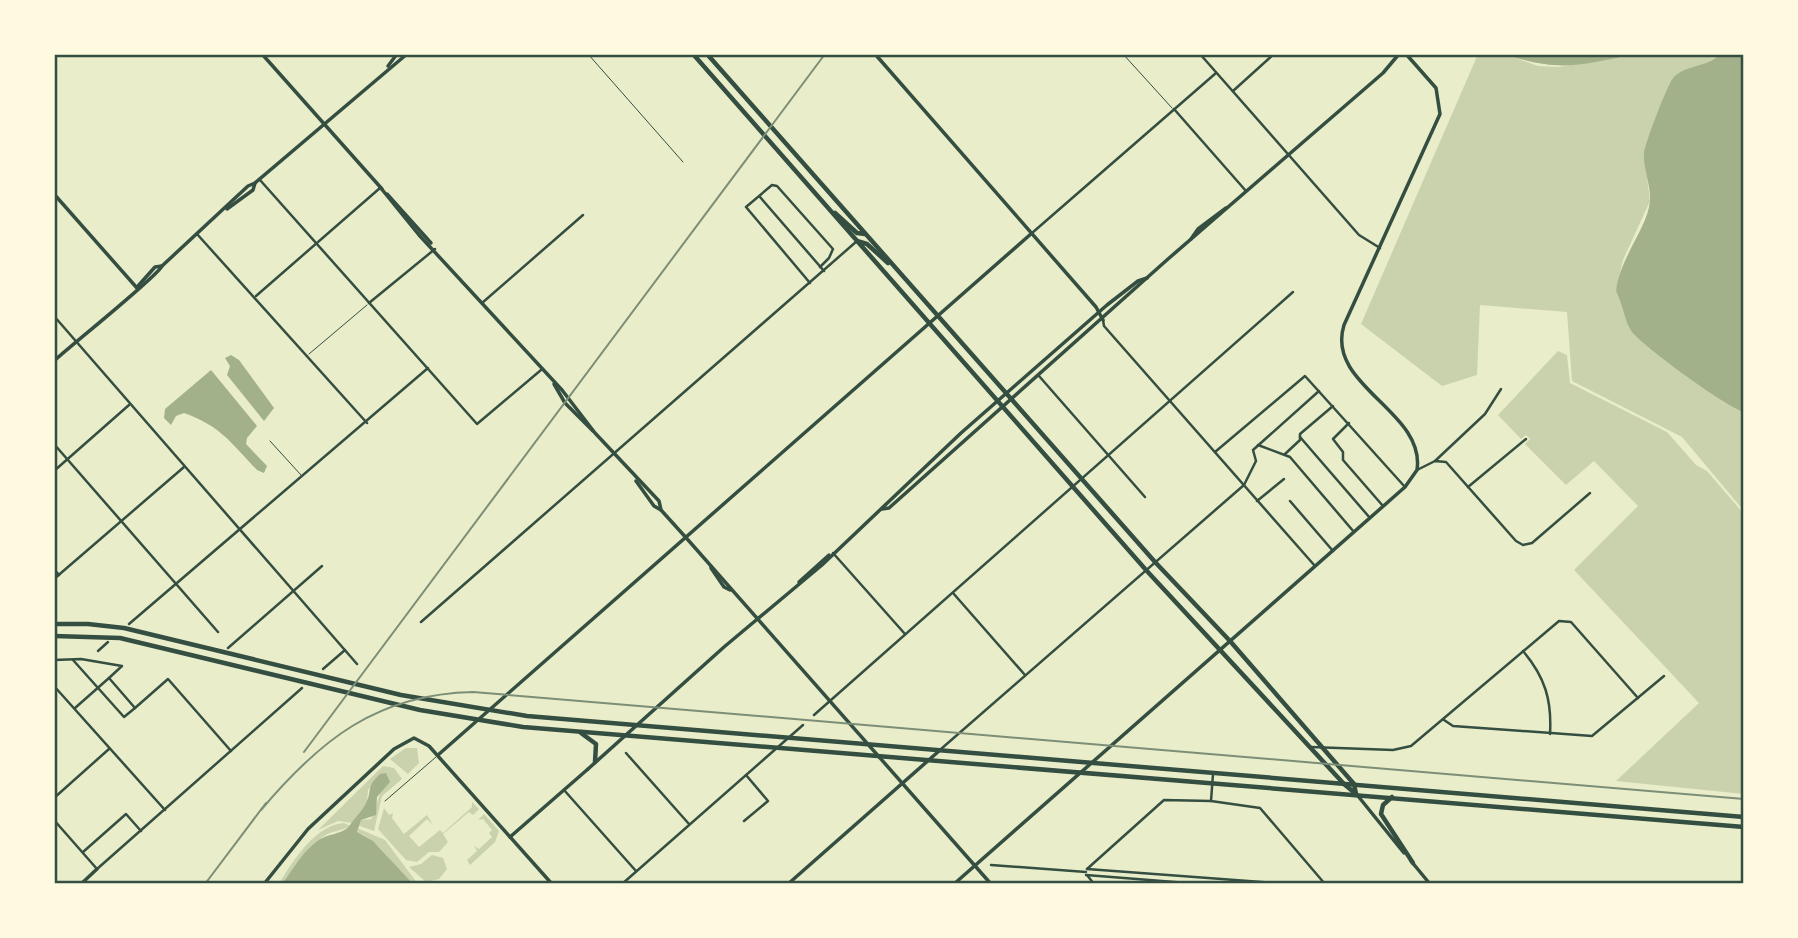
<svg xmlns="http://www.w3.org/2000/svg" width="1798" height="938" viewBox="0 0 1798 938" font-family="Signika,sans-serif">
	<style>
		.green { fill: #cad2ad }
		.water { fill: #a3b18a }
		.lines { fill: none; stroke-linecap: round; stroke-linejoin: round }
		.service { stroke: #344e41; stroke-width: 1 }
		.minor { stroke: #344e41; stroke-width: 2.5 }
		.tertiary { stroke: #344e41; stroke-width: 3.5 }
		.secondary { stroke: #344e41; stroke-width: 3.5 }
		.primary { stroke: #344e41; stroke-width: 4.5 }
		.rail { stroke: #7c8e77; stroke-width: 2 }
		.neatline { fill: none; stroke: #344e41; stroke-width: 2.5 }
	</style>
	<rect width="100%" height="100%" fill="#e9edc9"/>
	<g class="green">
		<path d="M1478 54H1504L1538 66 1559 67 1635 54H1720C1706 69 1679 66 1669 86L1644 155 1650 201 1623 260 1616 291 1626 308 1629 328 1700 386 1744 412V511L1682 437 1572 381 1567 312 1480 305 1477 375 1442 386 1361 324Z"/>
		<path d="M1558 351 1567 355 1570 383 1667 432 1696 465 1707 471 1744 514V794L1616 781 1699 703 1574 570 1638 506 1594 461 1566 485 1525 444 1530 439 1526 435 1521 439 1498 415Z"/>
		<path d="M406 748H417L419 763 408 774 390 759Z"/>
		<path d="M383 766 394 768 402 779 382 796 374 831 357 825 361 820 371 819C379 808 375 795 387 785L380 774 368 790 367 802 352 823 338 821 318 830Z"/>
		<path d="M472 802 479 809 473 815 469 812 443 834 448 842 439 852H429L417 862 406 860 378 829 384 808 389 815 393 813 392 818 404 834 427 815 433 825 427 819 409 836 419 847 440 830 443 833 472 807Z"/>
		<path d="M484 814 499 831 495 842 470 865 467 860 477 851 474 846 479 849 492 837 489 833 492 830 483 819 478 820Z"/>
		<path d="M344 823 350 826C341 831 332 831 324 836 305 847 294 867 282 884H279C292 862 315 825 344 823Z"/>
		<path d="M357 828 385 840 418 884C399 881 384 841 358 833Z"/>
		<path d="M432 855 443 858 447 869 439 879 426 882 409 867 421 864Z"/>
	</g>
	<g class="water">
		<path d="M1504 54H1635C1581 65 1559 73 1504 54Z"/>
		<path d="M1720 54H1744V412C1726 407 1644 347 1632 332 1625 323 1623 304 1616 291 1620 257 1648 227 1650 201 1651 185 1643 169 1644 153 1645 143 1667 86 1673 78 1686 64 1707 68 1720 54Z"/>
		<path d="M231 355 239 360 274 408 264 421 227 375 230 366 225 358Z"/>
		<path d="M211 370 257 426 247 438 246 444 267 466 264 473 257 470C230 442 222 427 184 413L176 416 171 425 164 418 165 409Z"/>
		<path d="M386 773 390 782 377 797 376 815 361 820 357 832 373 841 413 884H282C293 869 302 852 317 841 328 833 343 835 350 825 353 821 365 806 366 803 373 790 365 788 380 774Z"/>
	</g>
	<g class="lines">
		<g class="service">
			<path d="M588 54 683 162"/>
			<path d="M1123 54 1172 108"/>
			<path d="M309 354 367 305"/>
			<path d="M270 441 301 475"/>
			<path d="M385 801 436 757"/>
		</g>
		<g class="minor">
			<path d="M1200 54 1359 235 1380 248"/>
			<path d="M1233 91 1274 54"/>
			<path d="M1174 109 1246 191"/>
			<path d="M260 180 477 424 541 370"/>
			<path d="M760 197 824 271"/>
			<path d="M1032 233 1216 73"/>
			<path d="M197 234 367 423"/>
			<path d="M810 283 746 207 772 185 777 186 833 249 829 258 820 267"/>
			<path d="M256 296 380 188"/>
			<path d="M369 303 435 249"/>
			<path d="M482 303 583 215"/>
			<path d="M54 316 357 664"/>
			<path d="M1103 320 1104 326 1315 566"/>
			<path d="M1039 376 1145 497"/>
			<path d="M1349 423 1333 439 1343 452V460L1383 506"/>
			<path d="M1300 437 1370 518"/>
			<path d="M54 444 218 632"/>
			<path d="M1258 445 1290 457 1354 532"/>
			<path d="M1215 452 1305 376 1405 487"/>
			<path d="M1285 454 1300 440V434L1333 406"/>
			<path d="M1435 461 1485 414 1501 389"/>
			<path d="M1417 470 1435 461 1446 462 1516 541 1523 545 1532 543 1590 493"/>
			<path d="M54 471 129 405"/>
			<path d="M1468 487 1526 439"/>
			<path d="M1257 501 1284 479"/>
			<path d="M1290 501 1333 551"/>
			<path d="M833 553 905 634"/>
			<path d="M54 569 59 575"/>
			<path d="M54 579 184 467"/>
			<path d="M953 593 1025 675"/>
			<path d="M421 622 857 241"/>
			<path d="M129 624 428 368"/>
			<path d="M228 648 322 566"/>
			<path d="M98 651 108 642"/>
			<path d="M1523 651C1545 677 1552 700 1550 734"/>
			<path d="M54 660 81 659 122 666 109 678 135 708 168 679 231 751"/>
			<path d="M73 660 124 717 135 708"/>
			<path d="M323 669 345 650"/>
			<path d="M54 686 165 810"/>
			<path d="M75 708 109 678"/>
			<path d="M814 715 1293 292"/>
			<path d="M1444 720 1453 726 1592 736 1664 676"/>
			<path d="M1311 747 1393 750 1411 746 1559 621 1571 622 1638 698"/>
			<path d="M941 749 1244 485 1256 461 1253 450 1319 391"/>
			<path d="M626 753 689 824"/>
			<path d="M564 790 636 871"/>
			<path d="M54 798 109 749"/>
			<path d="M1211 801 1213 774"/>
			<path d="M54 820 97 869 302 688"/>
			<path d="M744 821 768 801 746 775"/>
			<path d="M83 852 126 814 141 831"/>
			<path d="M991 865 1086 872"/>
			<path d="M1087 869 1164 800 1211 801 1260 808 1325 884"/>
			<path d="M1087 869 1288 884"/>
			<path d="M1086 875 1200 884"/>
			<path d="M1087 875 1094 884"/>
			<path d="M622 884 803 725"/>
		</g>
		<g class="tertiary">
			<path d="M262 54 382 189"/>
			<path d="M388 66 397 54"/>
			<path d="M380 187 419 235 562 390 595 433 659 501 661 510 689 541 991 884"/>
			<path d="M54 194 137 288"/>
			<path d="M387 194 431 243"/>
			<path d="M227 209 253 190 255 183"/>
			<path d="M138 286 155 267 162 266"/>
			<path d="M54 361C70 346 158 276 162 266L248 186 255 183 407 54"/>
			<path d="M554 384 565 403 593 431"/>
			<path d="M636 481 654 506 661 510"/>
			<path d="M711 568 724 587 730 590"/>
			<path d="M438 755 1032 233"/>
			<path d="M1358 796 1404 853"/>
			<path d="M510 837 588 769"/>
			<path d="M1411 861 1430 884"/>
			<path d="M81 884 97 869"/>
			<path d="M264 884 308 829 394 749 414 738 429 746 552 884"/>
			<path d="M788 884 939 751"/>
			<path d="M954 884 1405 487 1417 470C1426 411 1325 386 1344 325L1440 114 1436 88 1406 54"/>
		</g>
		<g class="secondary">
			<path d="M875 54 1096 307 1103 320"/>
			<path d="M1191 239 1198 229 1226 208"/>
			<path d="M882 509 889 508 1168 259 1383 73 1399 54"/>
			<path d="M799 582 829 555"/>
			<path d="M588 769 724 647 822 565 961 433 1107 305 1138 281 1147 278"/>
		</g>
		<g class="primary">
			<path d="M693 54 1146 570 1344 784 1356 794"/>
			<path d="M707 54 1155 562 1230 641 1354 784 1356 794"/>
			<path d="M835 213 857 233 865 234"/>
			<path d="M857 241 867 244 888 263"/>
			<path d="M54 624H88L124 628 401 695 527 716 1744 817"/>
			<path d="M54 636 120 638 420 710 523 727 1744 827"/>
			<path d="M581 733 596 744 595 762"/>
			<path d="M1392 797 1383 805 1381 814 1413 863"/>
		</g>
		<g class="rail">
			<path d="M304 752 825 54"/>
			<path d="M261 810C320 740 377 694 473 692L1744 799"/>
			<path d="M205 884 266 803"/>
		</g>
	</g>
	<rect width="1798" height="938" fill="none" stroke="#fefae0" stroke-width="112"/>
	<rect x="56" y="56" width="1686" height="826" class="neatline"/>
</svg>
